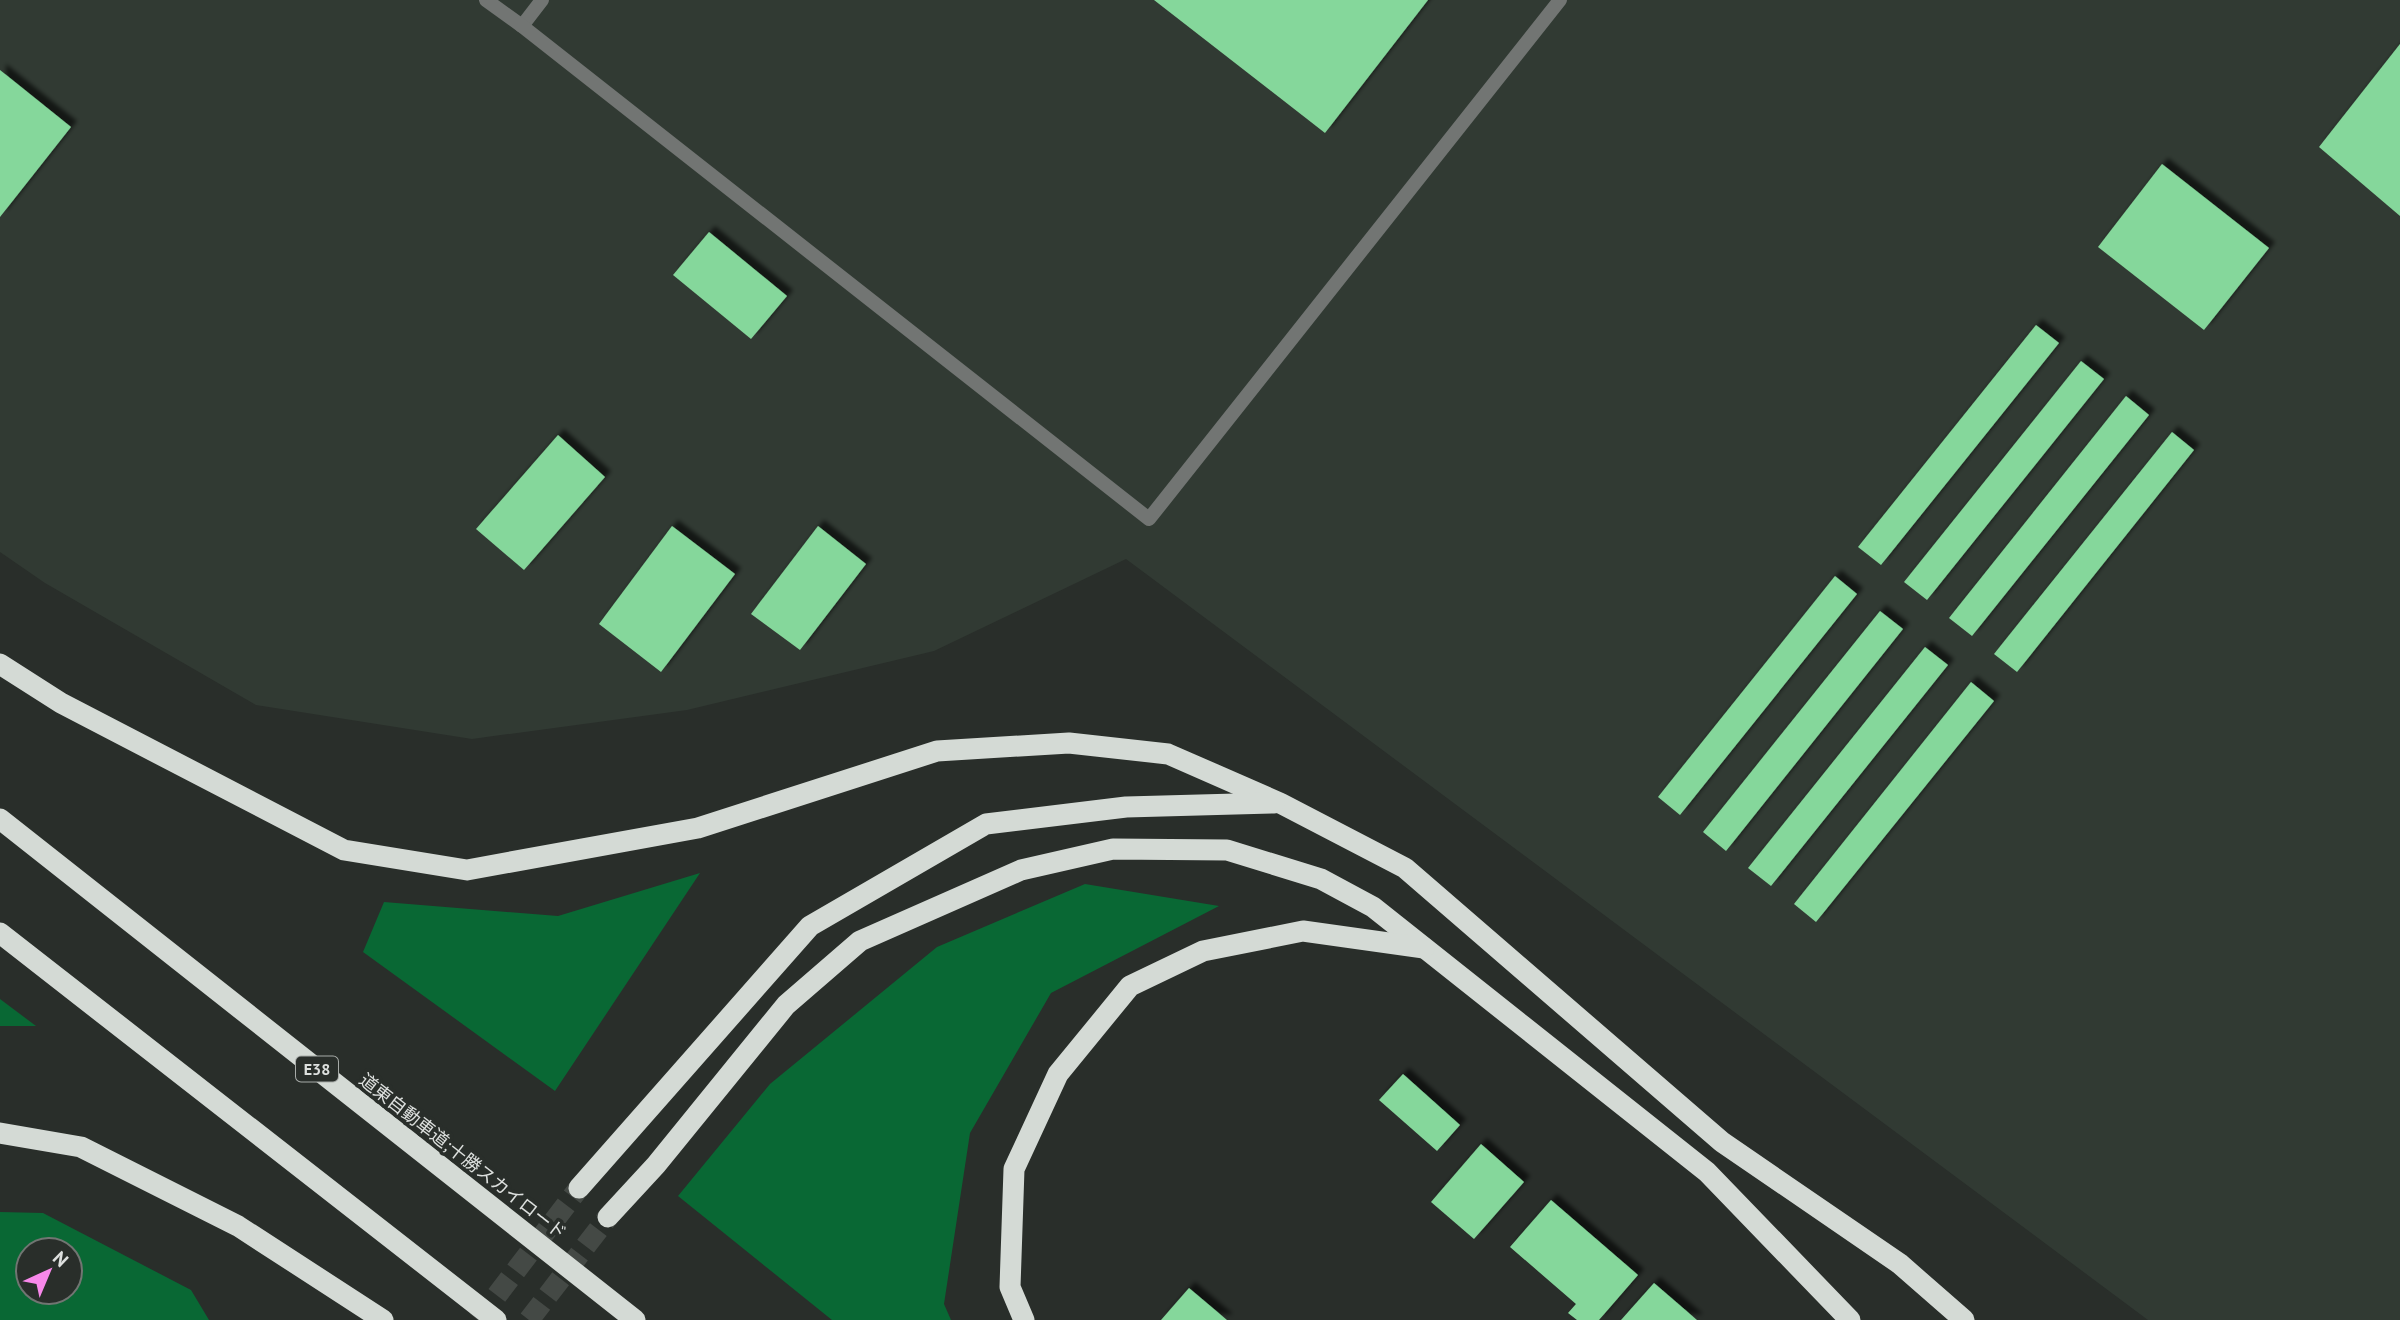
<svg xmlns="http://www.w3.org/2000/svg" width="2400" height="1320" viewBox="0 0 2400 1320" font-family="'PT Sans','Noto Sans JP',sans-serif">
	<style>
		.built { fill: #313a33 }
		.forest { fill: #096834; fill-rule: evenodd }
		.building { fill: #85d79b; filter: url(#shadow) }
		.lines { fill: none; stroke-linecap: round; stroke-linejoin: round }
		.motorway-tunnel { stroke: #444945; stroke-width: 21; stroke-dasharray: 21 10; stroke-linecap: butt }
		.minor { stroke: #727573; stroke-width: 14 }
		.tertiary { stroke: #727573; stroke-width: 14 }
		.motorway { stroke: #d4dad5; stroke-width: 21 }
		.labels { text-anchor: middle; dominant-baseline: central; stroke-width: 7; stroke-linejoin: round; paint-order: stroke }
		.shield { fill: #292e2a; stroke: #a7aba8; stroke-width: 2 }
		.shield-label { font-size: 16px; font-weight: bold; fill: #dde0de }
		.street-label { font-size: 18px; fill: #dde0de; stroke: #292e2a }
	</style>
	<defs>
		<filter id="shadow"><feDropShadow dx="6" dy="-6" stdDeviation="2" flood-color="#0009"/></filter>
	</defs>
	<rect width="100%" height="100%" fill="#292e2a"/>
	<path class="built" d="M0 0H2400V1320H2148L1126 559 934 651 687 710 472 739 256 705 45 583 0 552Z"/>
	<g class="forest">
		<path d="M700 873 555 1091 363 952 384 902 558 916Z"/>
		<path d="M1085 884 1219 906 1051 993 970 1133 944 1304 951 1320H832L678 1196 770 1084 937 947Z"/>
		<path d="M0 999 36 1026H0Z"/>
		<path d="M0 1212 43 1213 191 1290 209 1320H0ZM28 1250H70V1292H28Z"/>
	</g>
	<g class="building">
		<path d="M1154 0H1428L1325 133Z"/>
		<path d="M2400 44V216L2319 147Z"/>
		<path d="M0 70 71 127 0 217Z"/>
		<path d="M2162 164 2269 248 2204 330 2098 247Z"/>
		<path d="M709 232 787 296 751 339 673 275Z"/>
		<path d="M2036 325 2059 343 1881 565 1858 547Z"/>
		<path d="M2081 361 2104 379 1927 600 1904 582Z"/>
		<path d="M2126 396 2149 415 1972 636 1949 618Z"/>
		<path d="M2172 432 2194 450 2017 672 1994 654Z"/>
		<path d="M558 435 605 477 524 570 476 529Z"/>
		<path d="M672 526 735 574 661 672 599 624Z"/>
		<path d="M818 526 866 564 800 650 751 614Z"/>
		<path d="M1835 576 1857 594 1680 815 1658 797Z"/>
		<path d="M1880 611 1903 629 1726 851 1703 832Z"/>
		<path d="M1925 647 1948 665 1771 886 1748 868Z"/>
		<path d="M1971 682 1994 701 1816 922 1794 904Z"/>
		<path d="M1403 1074 1460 1125 1437 1151 1379 1100Z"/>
		<path d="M1481 1144 1524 1182 1474 1239 1431 1202Z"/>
		<path d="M1551 1200 1638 1275 1599 1320H1577L1568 1313 1576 1304 1510 1247Z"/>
		<path d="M1654 1283 1697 1320H1621Z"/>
		<path d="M1189 1288 1227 1320H1161Z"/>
	</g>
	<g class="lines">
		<g class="motorway-tunnel">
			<path d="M478 1320 579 1188"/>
			<path d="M529 1320 608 1217"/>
		</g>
		<path class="minor" d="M522 26 542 0"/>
		<path class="tertiary" d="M486 0 522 26 1149 519 1560 0"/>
		<g class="motorway">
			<path d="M0 664 61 703 344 850 467 870 698 828 937 751 1069 743 1168 754 1280 803 1405 868 1722 1142 1900 1264 1964 1320"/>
			<path d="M0 819 635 1320"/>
			<path d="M0 933 496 1320"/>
			<path d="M0 1133 81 1147 238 1226 383 1320"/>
			<path d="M579 1188 810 926 986 824 1126 807 1274 803"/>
			<path d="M608 1217 656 1165 786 1005 860 941 1021 870 1113 849 1227 850 1321 879 1373 907 1707 1172 1850 1320"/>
			<path d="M1024 1320 1010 1287 1014 1169 1058 1074 1130 986 1203 951 1303 931 1424 948"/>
		</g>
	</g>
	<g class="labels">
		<rect class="shield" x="296" y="1056.5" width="42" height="25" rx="5"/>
		<g class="shield-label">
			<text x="317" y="1069">E38</text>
		</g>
		<g class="street-label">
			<text transform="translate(463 1156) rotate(38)">道東自動車道;十勝スカイロード</text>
		</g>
	</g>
	<g transform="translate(49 1271) rotate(44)"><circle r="33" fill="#292e2a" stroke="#717572" stroke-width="2"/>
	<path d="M0-5L12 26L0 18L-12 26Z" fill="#f888ea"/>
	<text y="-10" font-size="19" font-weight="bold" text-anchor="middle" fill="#dde0de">N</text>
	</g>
</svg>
